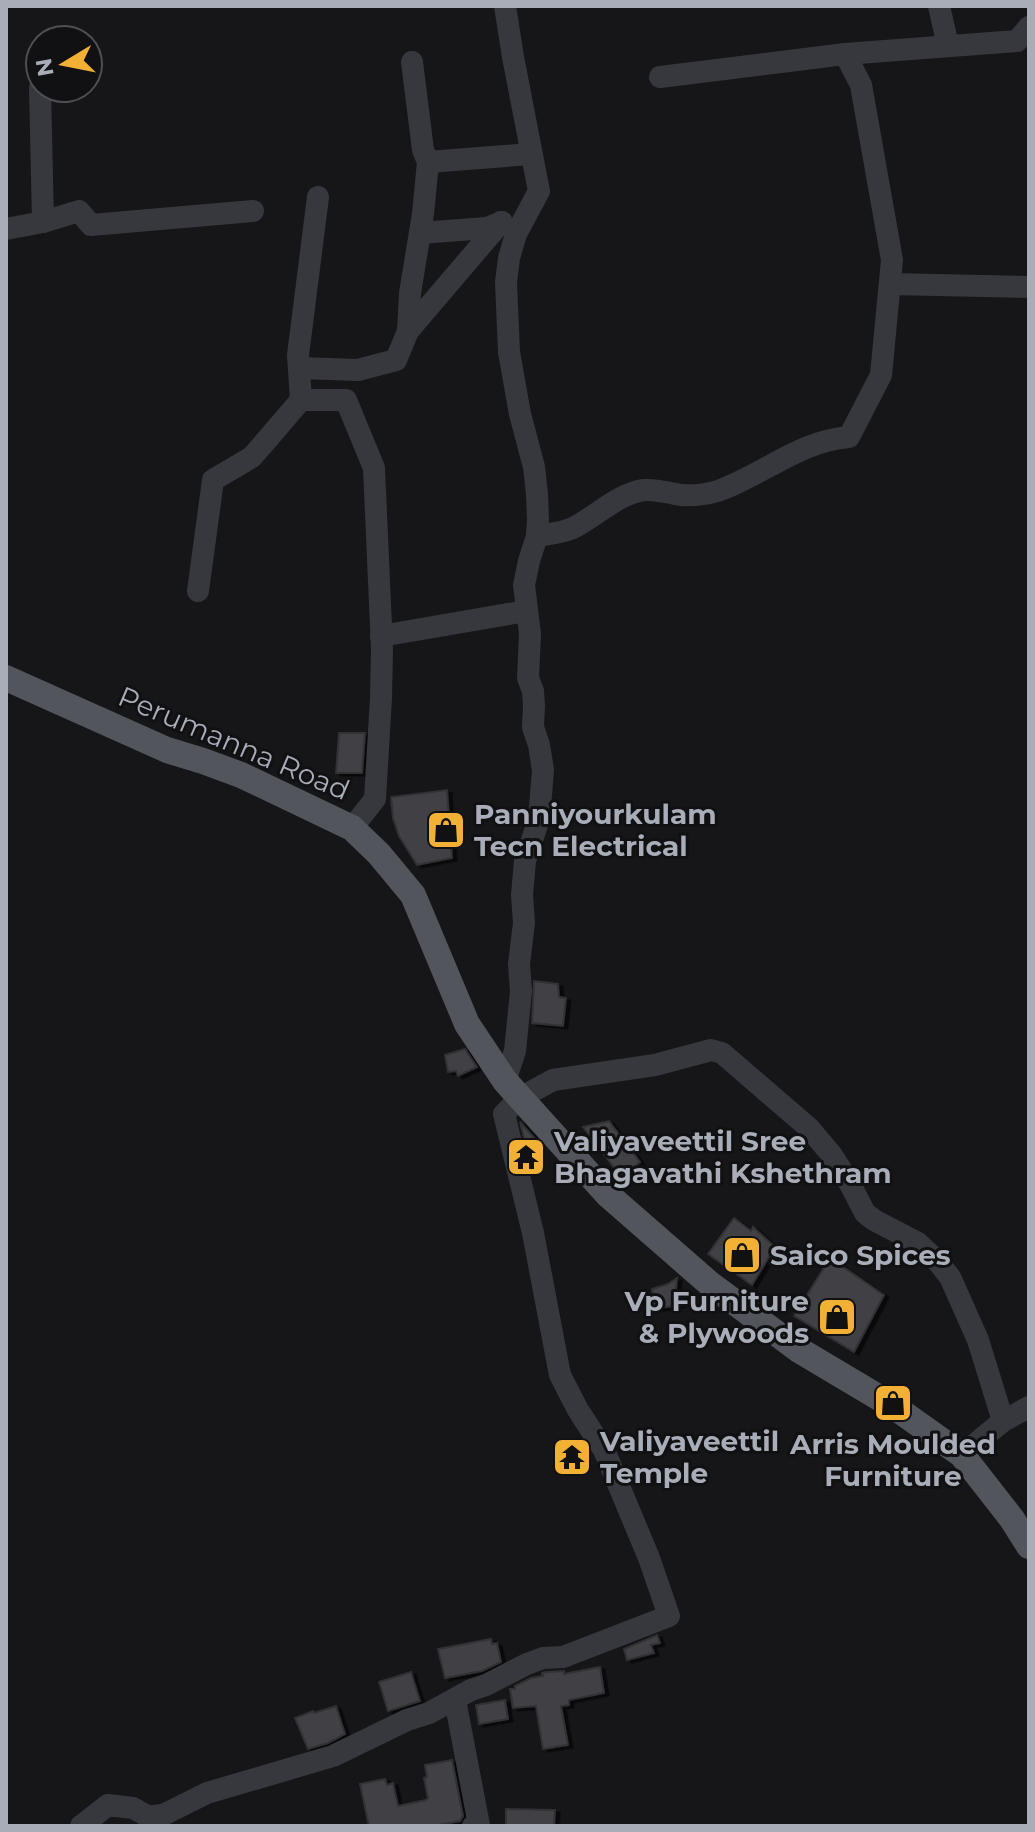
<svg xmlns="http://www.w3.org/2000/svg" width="1035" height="1832" viewBox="0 0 1035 1832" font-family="Montserrat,sans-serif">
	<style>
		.building { fill: #404145; stroke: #303034; stroke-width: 2; filter: url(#shadow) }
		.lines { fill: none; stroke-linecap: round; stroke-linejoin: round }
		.minor { stroke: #37383d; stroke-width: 22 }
		.major { stroke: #53555c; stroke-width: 26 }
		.labels { text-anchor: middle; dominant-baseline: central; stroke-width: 6; stroke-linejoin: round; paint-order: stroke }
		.street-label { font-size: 28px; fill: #a8adb8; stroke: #111113 }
		.poi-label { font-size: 28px; font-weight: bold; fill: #a8adb8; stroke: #111113; text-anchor: start }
	</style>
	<defs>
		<filter id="shadow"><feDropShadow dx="4.5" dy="2.5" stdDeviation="0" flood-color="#0009"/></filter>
	</defs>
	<rect width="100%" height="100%" fill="#161618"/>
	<g class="building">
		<path d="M339 733H365L362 773H336Z"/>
		<path d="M447 790 452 858 417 865 399 836 393 818 391 797Z"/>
		<path d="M534 981 558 984 559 997 566 998 563 1026 532 1023Z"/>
		<path d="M465 1049 477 1067 458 1076 456 1071 448 1072 445 1055Z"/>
		<path d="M609 1121 640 1162 622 1178 583 1127Z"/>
		<path d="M520 1122 538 1142 526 1146Z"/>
		<path d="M734 1218 751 1231 753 1227 775 1247 752 1285 708 1254Z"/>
		<path d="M830 1258 884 1295 854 1352 794 1316Z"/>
		<path d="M677 1278 676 1289 680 1305 653 1309 652 1289 668 1284Z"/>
		<path d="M657 1635 660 1643 651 1645 654 1653 627 1660 624 1649Z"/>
		<path d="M491 1639 492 1644 497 1643 501 1662 482 1671 445 1678 438 1649Z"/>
		<path d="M600 1667 604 1693 569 1700V1705L561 1706 568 1745 543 1749 536 1706 513 1708 510 1689H515V1686L531 1678 543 1676 542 1673 546 1672 564 1671V1674Z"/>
		<path d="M411 1672 420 1701 388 1711 379 1682Z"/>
		<path d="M505 1700 508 1719 479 1724 476 1705Z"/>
		<path d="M336 1706 345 1734 328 1743 308 1749 295 1718 313 1711 314 1713Z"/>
		<path d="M452 1760 463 1816 460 1821 432 1826H369L360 1784 385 1779 387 1785 393 1783 398 1806 426 1800 428 1798 424 1778 427 1777 425 1765Z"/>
		<path d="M506 1809 555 1810 554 1826H506Z"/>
	</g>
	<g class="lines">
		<g class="minor">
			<path d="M939 6 948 46"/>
			<path d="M660 77 845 54"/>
			<path d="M40 88 43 222"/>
			<path d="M428 162 531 154"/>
			<path d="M6 229 43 222 79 211 91 225 253 211"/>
			<path d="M420 233 487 228 502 222"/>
			<path d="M890 284 1029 287"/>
			<path d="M408 331 501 222"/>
			<path d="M299 368 358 370 396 360 408 331 410 293 423 214 428 162 423 150 412 62"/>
			<path d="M301 400 298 355 318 197"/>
			<path d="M537 536C549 534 562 533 573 528 597 516 617 494 644 490 657 489 668 493 681 495 692 496 707 494 718 491 763 475 799 441 849 437L881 375 892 260 861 85 845 54 1017 41 1029 27"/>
			<path d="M198 591 213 480 252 457 301 400H346L374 468 382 649 381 698 375 799 352 828"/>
			<path d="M381 636 526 611"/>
			<path d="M505 1081 515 1051 521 991 519 964 524 923 522 895 525 861 539 819 543 770 539 745 533 727 534 706 533 691 528 678 530 634 524 585 529 561 537 536 538 520 537 494 534 467 520 414 509 352 506 282 509 258 516 234 539 191 513 57 505 6"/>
			<path d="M962 1455 1003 1421 1029 1407"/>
			<path d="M455 1700 479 1825 473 1826"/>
			<path d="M81 1826 108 1805 133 1808 149 1817 165 1814 207 1793 333 1756 407 1720 429 1713 471 1690 486 1685 527 1664 543 1658 563 1657 669 1616 649 1558 604 1450 578 1410 560 1375 533 1233 504 1114 520 1098 553 1080 655 1065 711 1050 722 1053 809 1128 831 1154 849 1182 865 1213 874 1220 918 1243 938 1262 950 1277 978 1340 1003 1421"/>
		</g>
		<path class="major" d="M6 678 167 750 203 761 241 775 352 828 379 854 413 895 467 1024 505 1081 608 1195 710 1284 799 1350 893 1406 962 1455 1012 1519 1029 1546"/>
	</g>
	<defs>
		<symbol id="shop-square" viewBox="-11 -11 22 22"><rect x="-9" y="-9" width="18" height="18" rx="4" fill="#f2b134" stroke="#111113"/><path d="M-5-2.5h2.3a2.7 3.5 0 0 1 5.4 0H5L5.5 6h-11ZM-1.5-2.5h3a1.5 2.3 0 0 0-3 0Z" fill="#111"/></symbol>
		<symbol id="temple-square" viewBox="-11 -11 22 22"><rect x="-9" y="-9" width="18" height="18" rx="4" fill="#f2b134" stroke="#111113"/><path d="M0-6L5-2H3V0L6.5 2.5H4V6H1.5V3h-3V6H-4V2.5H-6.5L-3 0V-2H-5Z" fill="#111"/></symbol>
	</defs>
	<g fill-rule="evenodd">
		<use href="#shop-square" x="424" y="808" width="44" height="44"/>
		<use href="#temple-square" x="504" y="1135" width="44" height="44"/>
		<use href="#shop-square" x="720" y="1233" width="44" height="44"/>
		<use href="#shop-square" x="815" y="1295" width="44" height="44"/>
		<use href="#shop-square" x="871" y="1381" width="44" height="44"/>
		<use href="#temple-square" x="550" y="1435" width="44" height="44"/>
	</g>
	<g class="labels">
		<g class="street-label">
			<text transform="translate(234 743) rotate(23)">Perumanna Road</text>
		</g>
		<g class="poi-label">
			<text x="474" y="814">Panniyourkulam<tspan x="474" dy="32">Tecn Electrical</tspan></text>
			<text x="554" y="1141">Valiyaveettil Sree<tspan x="554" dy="32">Bhagavathi Kshethram</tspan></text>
			<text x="770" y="1255">Saico Spices</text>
			<text x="809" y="1301" text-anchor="end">Vp Furniture<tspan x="809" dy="32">&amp; Plywoods</tspan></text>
			<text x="600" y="1441">Valiyaveettil<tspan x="600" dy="32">Temple</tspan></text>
			<text x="893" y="1444" text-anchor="middle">Arris Moulded<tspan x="893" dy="32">Furniture</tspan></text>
		</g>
	</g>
	<rect width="1035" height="1832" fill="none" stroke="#a8adb8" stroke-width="16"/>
	<g transform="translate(64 64) rotate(260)"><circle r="38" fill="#111113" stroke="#4d4f55" stroke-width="2"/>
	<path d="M0-6L14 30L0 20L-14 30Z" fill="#f2b134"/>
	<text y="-12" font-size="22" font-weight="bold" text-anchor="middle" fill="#a8adb8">N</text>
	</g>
</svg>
